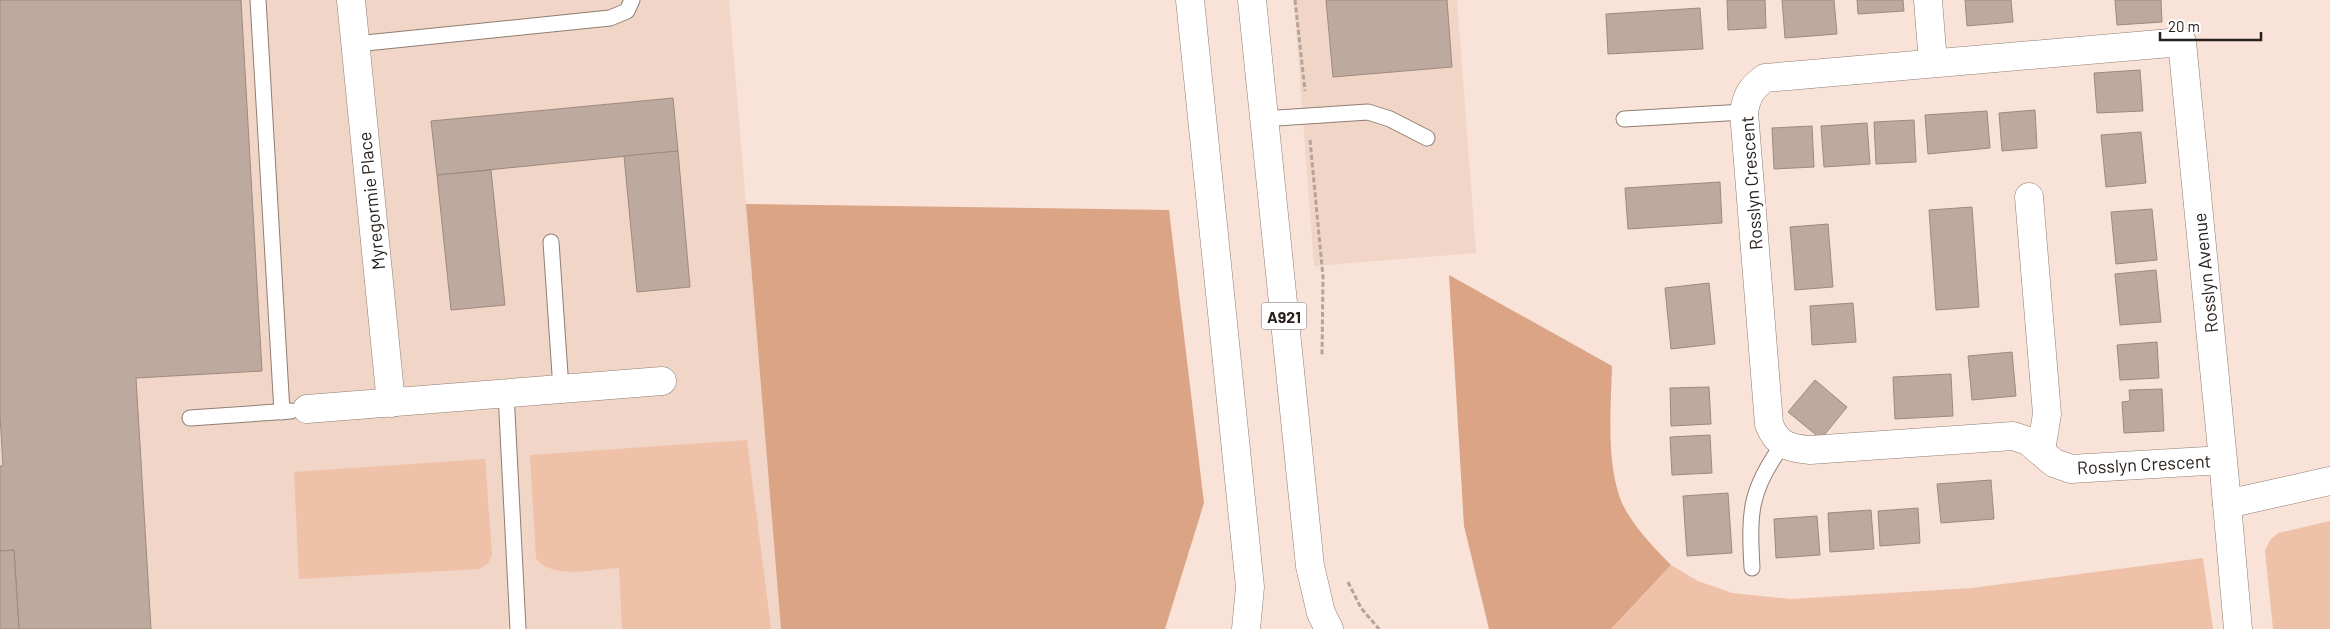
<svg xmlns="http://www.w3.org/2000/svg" width="2330" height="629" viewBox="0 0 2330 629" font-family="Barlow,sans-serif">
	<style>
		.built { fill: #f1d5c6 }
		.green { fill: #eec1a8 }
		.forest { fill: #daa485 }
		.building { fill: #bda99e; stroke: #9d8a7f }
		.lines { fill: none; stroke-linecap: round; stroke-linejoin: round }
		.lane-casing { stroke: #907d73; stroke-width: 17 }
		.street-casing { stroke: #907d73; stroke-width: 29 }
		.primary-casing { stroke: #907d73; stroke-width: 29 }
		.path { stroke: #b4a39a; stroke-width: 3; stroke-dasharray: 5 2.5; stroke-linecap: butt }
		.lane { stroke: #fff; stroke-width: 15 }
		.street { stroke: #fff; stroke-width: 28 }
		.primary { stroke: #fff; stroke-width: 28 }
		.labels { text-anchor: middle; dominant-baseline: central; stroke-width: 5; stroke-linejoin: round; paint-order: stroke }
		.shield { fill: #fff; stroke: #686360; stroke-width: 1 }
		.shield-label { font-size: 16px; font-weight: bold; fill: #28201c }
		.street-label { font-size: 18px; fill: #28201c; stroke: #fff }
	</style>
	<rect width="100%" height="100%" fill="#f9e3d8"/>
	<g class="built">
		<path d="M0 0H729L781 629H0Z"/>
		<path d="M1294 0H1457L1476 253 1314 266Z"/>
	</g>
	<g class="green">
		<path d="M747 440 771 629H622L619 568C593 569 555 580 536 559L530 455Z"/>
		<path d="M485 459 492 555 488 563 479 569 299 579 294 472Z"/>
		<path d="M2330 521V629H2273L2265 551 2270 540 2278 533Z"/>
		<path d="M2203 558 2213 629H1611L1671 565 1698 581 1732 593 1791 599 1972 588Z"/>
	</g>
	<g class="forest">
		<path d="M746 204 1169 210 1204 503 1165 629H781Z"/>
		<path d="M1449 275 1612 366C1611 408 1605 471 1625 509 1637 530 1654 548 1671 565L1611 629H1489L1464 526Z"/>
	</g>
	<g class="building">
		<path d="M0 0H241L262 371 136 378 151 629H19L14 550 0 551V466H3L0 415Z"/>
		<path d="M1326 0H1447L1452 67 1333 77Z"/>
		<path d="M1727 0H1765L1766 28 1728 30Z"/>
		<path d="M1782 0H1834L1837 34 1785 38Z"/>
		<path d="M1857 0H1903L1904 11 1858 14Z"/>
		<path d="M1965 0H2011L2013 22 1967 26Z"/>
		<path d="M2115 0H2161L2162 22 2117 25Z"/>
		<path d="M1700 8 1703 49 1608 54 1606 14Z"/>
		<path d="M2140 70 2143 111 2097 113 2094 73Z"/>
		<path d="M673 98 678 151 437 175 431 121Z"/>
		<path d="M2035 110 2037 148 2002 151 1999 113Z"/>
		<path d="M1987 111 1990 148 1928 154 1925 115Z"/>
		<path d="M1914 120 1916 162 1876 164 1874 122Z"/>
		<path d="M1867 123 1870 164 1824 167 1821 126Z"/>
		<path d="M1812 126 1814 167 1774 169 1772 128Z"/>
		<path d="M2141 132 2146 183 2106 187 2101 135Z"/>
		<path d="M678 151 690 287 637 292 624 156Z"/>
		<path d="M491 170 505 305 451 310 437 175Z"/>
		<path d="M1720 182 1722 223 1628 229 1625 188Z"/>
		<path d="M1972 207 1979 307 1936 310 1929 210Z"/>
		<path d="M2152 209 2157 260 2116 264 2111 212Z"/>
		<path d="M1828 224 1833 287 1795 290 1790 227Z"/>
		<path d="M2156 270 2161 322 2120 325 2115 274Z"/>
		<path d="M1709 283 1715 344 1671 349 1665 288Z"/>
		<path d="M1853 303 1856 342 1812 345 1810 306Z"/>
		<path d="M2157 342 2159 378 2120 380 2117 345Z"/>
		<path d="M2012 352 2016 396 1972 400 1968 356Z"/>
		<path d="M1951 374 1953 416 1895 419 1893 377Z"/>
		<path d="M1815 380 1847 407 1821 439 1788 412Z"/>
		<path d="M1709 387 1711 424 1671 426 1670 388Z"/>
		<path d="M2162 389 2164 431 2124 433 2122 402 2130 401 2129 390Z"/>
		<path d="M1710 435 1712 473 1672 475 1670 437Z"/>
		<path d="M1991 480 1994 519 1941 523 1937 484Z"/>
		<path d="M1728 493 1732 553 1687 556 1683 496Z"/>
		<path d="M1918 508 1920 543 1880 546 1878 511Z"/>
		<path d="M1871 510 1874 549 1830 552 1828 513Z"/>
		<path d="M1817 516 1820 555 1776 558 1774 519Z"/>
		<path d="M14 550 19 629H0V551Z"/>
	</g>
	<g class="lines">
		<defs>
			<g id="lane">
				<path d="M258 0 282 412"/>
				<path d="M356 44 610 18 627 11 632 0"/>
				<path d="M1263 119 1368 112 1390 119 1427 138"/>
				<path d="M1624 119 1744 112"/>
				<path d="M551 242 561 389"/>
				<path d="M506 393 518 629"/>
				<path d="M190 418 291 411"/>
				<path d="M1752 568C1749 512 1749 491 1783 444"/>
			</g>
			<g id="street">
				<path d="M351 0 391 403"/>
				<path d="M1928 0 1933 63"/>
				<path d="M2029 197 2047 414 2041 451"/>
				<path d="M307 409 662 381"/>
				<path d="M2223 460 2071 469 2054 463 2028 441 2013 436 1810 450C1788 448 1777 445 1769 424L1744 112C1747 95 1751 88 1765 78L2182 42 2223 460 2227 504"/>
				<path d="M2238 629 2227 504 2330 481"/>
			</g>
			<g id="primary">
				<path d="M1190 0 1250 587 1246 629"/>
				<path d="M1252 0 1310 566 1321 613 1329 629"/>
			</g>
		</defs>
		<use href="#lane" class="lane-casing"/>
		<use href="#street" class="street-casing"/>
		<use href="#primary" class="primary-casing"/>
		<g class="path">
			<path d="M1295 0 1305 91"/>
			<path d="M1310 140 1323 277 1322 355"/>
			<path d="M1348 582 1361 608 1379 629"/>
		</g>
		<use href="#lane" class="lane"/>
		<use href="#street" class="street"/>
		<use href="#primary" class="primary"/>
	</g>
	<g class="labels">
		<rect class="shield" x="1261.5" y="302.5" width="45" height="27" rx="4"/>
		<g class="shield-label">
			<text x="1284" y="316">A921</text>
		</g>
		<g class="street-label">
			<text transform="translate(1751 183) rotate(-94)">Rosslyn Crescent</text>
			<text transform="translate(371 201) rotate(-96)">Myregormie Place</text>
			<text transform="translate(2205 273) rotate(-96)">Rosslyn Avenue</text>
			<text transform="translate(2144 464) rotate(-3)">Rosslyn Crescent</text>
		</g>
	</g>
	<path d="M2160 32v8h101v-8" fill="none" stroke="#28201c" stroke-width="2.5"/>
	<text x="2168" y="32" font-size="15" fill="#28201c" stroke="#ffffff" stroke-width="4" paint-order="stroke">20 m</text>
</svg>
